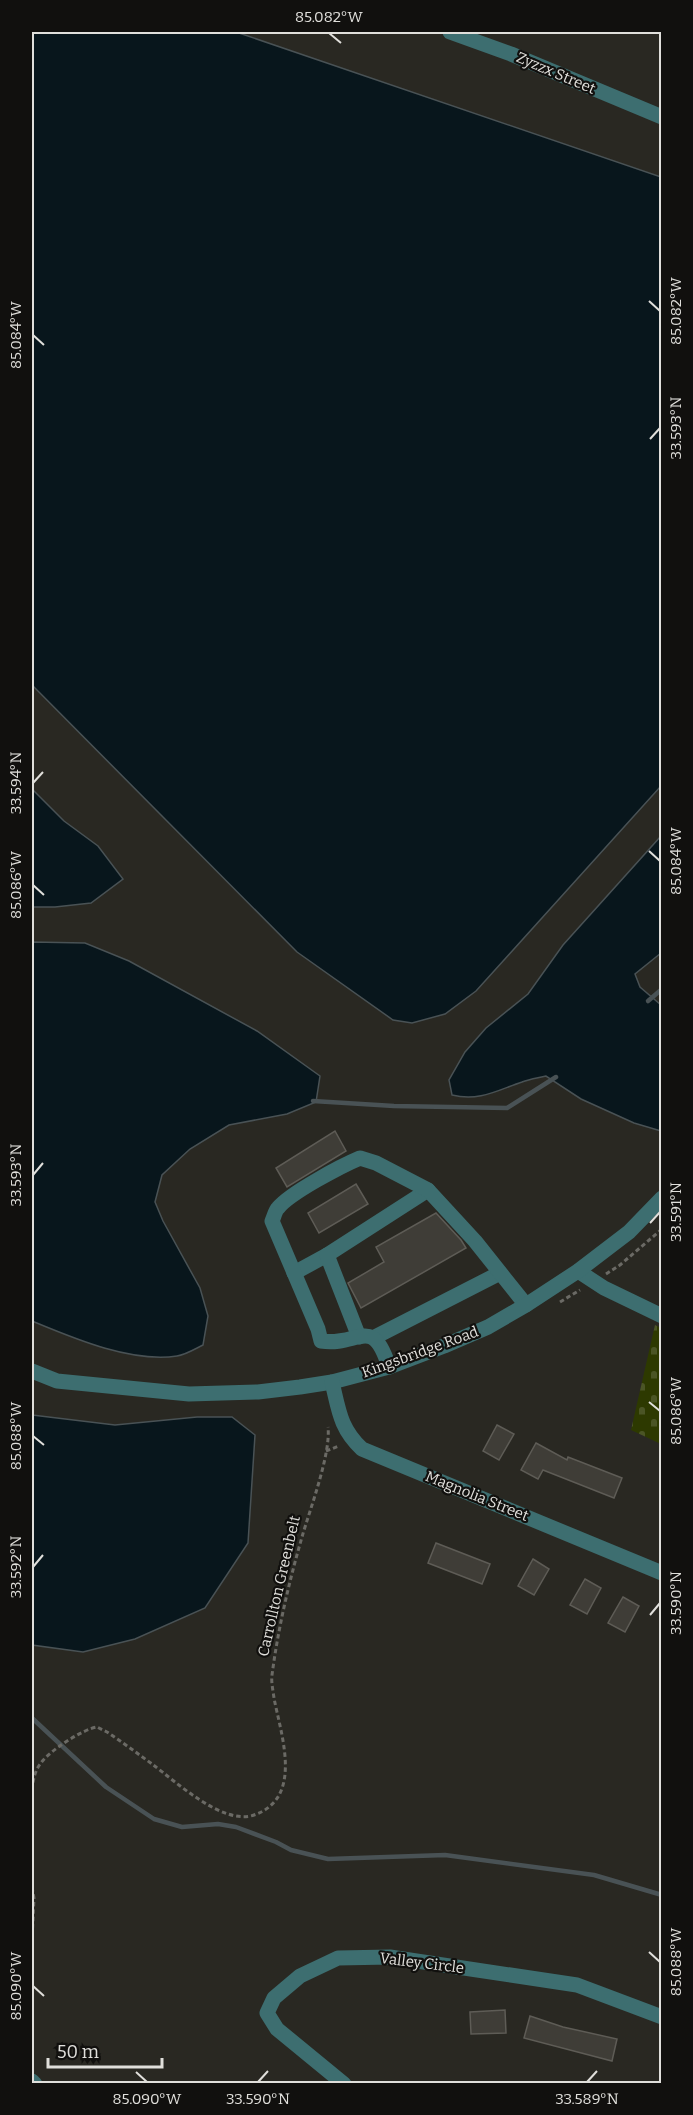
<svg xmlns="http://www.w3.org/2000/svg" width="693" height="2115" viewBox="0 0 693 2115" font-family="Bitter,serif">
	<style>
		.cemetery { fill: url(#cemetery-stones) }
		.water { fill: #08161c; stroke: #495255; stroke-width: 1.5 }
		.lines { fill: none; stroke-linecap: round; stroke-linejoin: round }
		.stream { stroke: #495255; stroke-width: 4.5 }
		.building { fill: #3f3d37; stroke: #5e5c56; stroke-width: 1.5 }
		.path { stroke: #6b6a65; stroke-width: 3; stroke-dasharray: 4.5 3; stroke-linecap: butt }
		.minor { stroke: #3d6e70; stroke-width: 15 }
		.ticks { fill: none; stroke: #e0dfdb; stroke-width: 2 }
		.labels { text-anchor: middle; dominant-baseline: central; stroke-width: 4.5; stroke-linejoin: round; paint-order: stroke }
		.street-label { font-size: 15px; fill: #e0dfdb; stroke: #11100e }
		.neatline { fill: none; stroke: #e0dfdb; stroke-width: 2 }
		.ticks-label { font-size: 15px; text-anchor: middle; fill: #e0dfdb }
	</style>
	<defs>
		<pattern id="cemetery-stones" width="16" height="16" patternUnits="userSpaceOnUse" patternTransform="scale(1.5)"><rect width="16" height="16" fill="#2d3900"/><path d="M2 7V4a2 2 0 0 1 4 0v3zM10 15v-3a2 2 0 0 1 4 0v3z" fill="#4b5525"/></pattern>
	</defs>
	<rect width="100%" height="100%" fill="#292822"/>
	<path class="cemetery" d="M655 1325 661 1328V1444L631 1430Z"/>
	<g class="water">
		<path d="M32 32H236L661 177V786L476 991 445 1014 412 1023 393 1020 297 952 32 685Z"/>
		<path d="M32 789 64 821 98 846 123 879 91 903 55 907H32Z"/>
		<path d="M661 836V953L635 974 640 987 661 1005V1131L634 1123 581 1099 546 1076C538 1078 530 1079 522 1082 498 1090 479 1102 452 1095L449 1080 465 1052 486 1028 528 994 563 945Z"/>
		<path d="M32 942 85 943 129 961 257 1031 320 1076 316 1102 287 1114 229 1125 190 1149 162 1175 155 1202 163 1221 200 1288 208 1316 203 1345C195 1349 185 1355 177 1356 131 1363 73 1338 32 1321Z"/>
		<path d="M32 1415 115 1425 197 1417H232L255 1435 248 1543 205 1608 135 1639 83 1652 32 1645Z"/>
	</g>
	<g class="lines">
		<g class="stream">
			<path d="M648 1001 662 989"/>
			<path d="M313 1101 394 1106 507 1108 556 1077"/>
			<path d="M32 1718 106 1787 154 1819 182 1827 218 1824 236 1827 276 1842 291 1850 328 1859 445 1855 594 1875 662 1895"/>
		</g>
	</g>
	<g class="building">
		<path d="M335 1131 346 1151 287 1187 276 1168Z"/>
		<path d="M356 1184 368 1204 319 1233 308 1213Z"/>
		<path d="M436 1213 461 1240 466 1248 361 1308 348 1283 384 1262 376 1247Z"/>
		<path d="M497 1425 514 1434 499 1460 483 1451Z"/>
		<path d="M536 1443 567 1460 568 1457 622 1478 614 1498 543 1470 538 1479 521 1470Z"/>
		<path d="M436 1543 490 1564 482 1584 428 1563Z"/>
		<path d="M533 1559 549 1569 534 1595 518 1586Z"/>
		<path d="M585 1579 601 1588 587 1614 570 1605Z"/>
		<path d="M623 1597 639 1606 625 1632 608 1623Z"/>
		<path d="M505 2010 506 2033 471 2034 470 2012Z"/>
		<path d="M530 2016 563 2027 617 2039 612 2061 524 2038Z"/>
	</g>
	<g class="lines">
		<g class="path">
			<path d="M606 1274 620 1265 662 1229"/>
			<path d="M560 1302 580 1290"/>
			<path d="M326 1451 339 1446"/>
			<path d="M32 1790C33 1780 35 1770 41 1763 49 1751 83 1729 97 1727L107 1732C122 1742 137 1753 152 1764 175 1781 223 1826 254 1815 304 1798 281 1735 274 1698 273 1690 271 1682 272 1675 278 1629 289 1582 302 1537 310 1509 331 1454 328 1427"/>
			<path d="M32 1887 34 1898 32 1940"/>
		</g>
		<g class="minor">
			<path d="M450 32 511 54 662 117"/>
			<path d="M578 1271 604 1288 662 1316"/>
			<path d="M294 1273 327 1255"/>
			<path d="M359 1337 327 1255 428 1190"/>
			<path d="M375 1337 500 1273"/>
			<path d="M389 1367C372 1313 359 1347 321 1341L318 1329 272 1221C274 1217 275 1211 278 1208 290 1193 341 1166 360 1158L376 1163 428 1190 475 1241 526 1305"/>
			<path d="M32 1371 57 1381 189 1394 258 1392 300 1387 332 1382 389 1367 444 1346 488 1327 526 1305 578 1271 629 1232 662 1198"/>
			<path d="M332 1382C339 1411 340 1428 362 1449L662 1573"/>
			<path d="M32 2081 35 2084"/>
			<path d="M344 2084 277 2029 267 2013 274 1998 300 1976 338 1958 390 1957 577 1985 662 2017"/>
		</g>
	</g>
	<path class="ticks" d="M329 33 341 43M649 301 660 311M33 335 44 345M650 439 660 428M33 783 43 772M649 851 660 861M33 885 44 895M33 1175 43 1163M650 1223 660 1212M649 1402 660 1411M33 1436 44 1445M33 1567 43 1555M650 1615 660 1603M649 1952 660 1962M33 1986 44 1996M136 2072 147 2082M258 2082 268 2071M587 2082 597 2071"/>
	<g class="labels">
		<g class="street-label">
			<text transform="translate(556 73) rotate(23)">Zyzzx Street</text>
			<text transform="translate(420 1352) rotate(-20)">Kingsbridge Road</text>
			<text transform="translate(477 1496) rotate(22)">Magnolia Street</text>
			<text transform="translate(279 1586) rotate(-77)">Carrollton Greenbelt</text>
			<text transform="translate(422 1963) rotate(7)">Valley Circle</text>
		</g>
	</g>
	<rect width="693" height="2115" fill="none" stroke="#11100e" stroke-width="66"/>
	<path d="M48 2058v9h114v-9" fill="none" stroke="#e0dfdb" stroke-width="3"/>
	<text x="57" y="2058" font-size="18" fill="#e0dfdb" stroke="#11100e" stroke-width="4.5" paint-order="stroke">50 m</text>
	<rect x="33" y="33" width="627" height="2049" class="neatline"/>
	<g class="ticks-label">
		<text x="329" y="22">85.082°W</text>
		<text transform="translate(676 311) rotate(-90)" y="5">85.082°W</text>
		<text transform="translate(16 335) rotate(-90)" y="5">85.084°W</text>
		<text transform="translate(676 428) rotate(-90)" y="5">33.593°N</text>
		<text transform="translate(16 783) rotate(-90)" y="5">33.594°N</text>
		<text transform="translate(676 861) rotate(-90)" y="5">85.084°W</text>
		<text transform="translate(16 885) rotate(-90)" y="5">85.086°W</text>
		<text transform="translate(16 1175) rotate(-90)" y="5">33.593°N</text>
		<text transform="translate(676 1212) rotate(-90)" y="5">33.591°N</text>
		<text transform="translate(676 1411) rotate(-90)" y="5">85.086°W</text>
		<text transform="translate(16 1436) rotate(-90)" y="5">85.088°W</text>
		<text transform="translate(16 1567) rotate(-90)" y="5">33.592°N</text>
		<text transform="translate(676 1603) rotate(-90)" y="5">33.590°N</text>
		<text transform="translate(676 1962) rotate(-90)" y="5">85.088°W</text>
		<text transform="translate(16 1986) rotate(-90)" y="5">85.090°W</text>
		<text x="147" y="2104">85.090°W</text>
		<text x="258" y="2104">33.590°N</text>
		<text x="587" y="2104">33.589°N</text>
	</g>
</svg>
